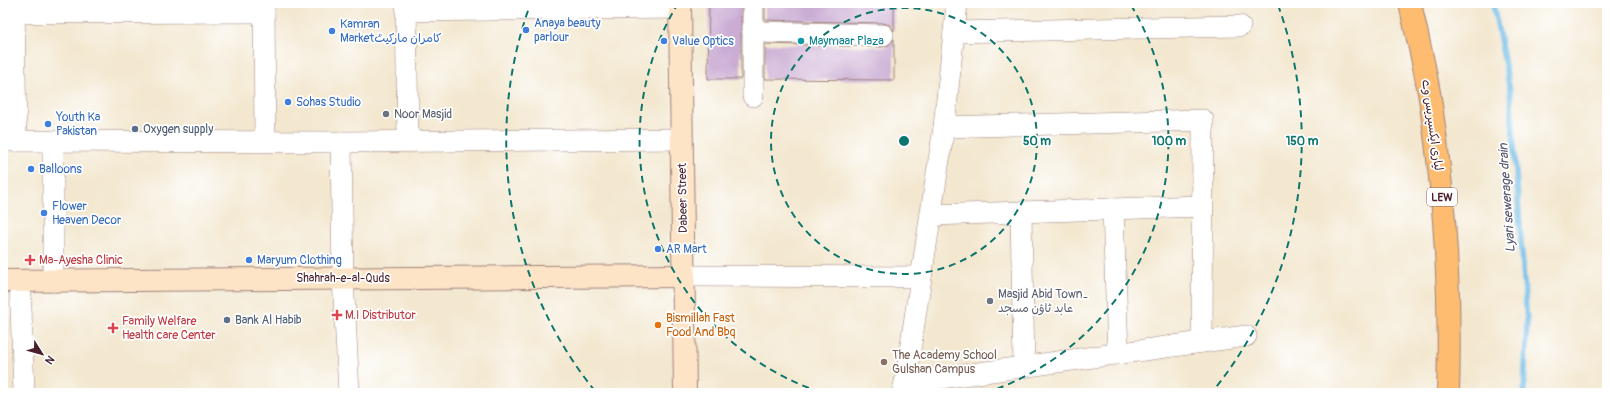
<svg xmlns="http://www.w3.org/2000/svg" width="1610" height="396" viewBox="0 0 1610 396" font-family="Pangolin,'Playpen Sans Arabic',sans-serif">
	<style>
		.lines { fill: none; stroke-linecap: round; stroke-linejoin: round }
		.stream { stroke: #6dbbe7; stroke-width: 5.5 }
		.building { fill: #cbadd4 }
		.street-casing { stroke: #9e837d; stroke-width: 22 }
		.secondary-casing { stroke: #9e837d; stroke-width: 24 }
		.highway-casing { stroke: #9e837d; stroke-width: 24 }
		.street { stroke: #fff; stroke-width: 21 }
		.secondary { stroke: #fee4c6; stroke-width: 22 }
		.highway { stroke: #fdbc70; stroke-width: 22 }
		.ring { fill: none; stroke: #0f766e; stroke-width: 2; stroke-dasharray: 7 5 }
		.shop-dot { fill: #3f7fe0; stroke: #fff; stroke-width: 1.5 }
		.culture-dot { fill: #0f9aa8; stroke: #fff; stroke-width: 1.5 }
		.worship-dot { fill: #6b7280; stroke: #fff; stroke-width: 1.5 }
		.service-dot { fill: #5c6f8a; stroke: #fff; stroke-width: 1.5 }
		.health-dot { fill: #e0444e; stroke: #fff; stroke-width: 1.5 }
		.food-dot { fill: #e8710a; stroke: #fff; stroke-width: 1.5 }
		.education-dot { fill: #8d6e63; stroke: #fff; stroke-width: 1.5 }
		.labels { text-anchor: middle; dominant-baseline: central; stroke-width: 3.5; stroke-linejoin: round; paint-order: stroke }
		.shield { fill: #fff; stroke: #80626b; stroke-width: 1 }
		.shield-label { font-size: 11px; font-weight: bold; fill: #4a1f2b }
		.shop-label { font-size: 12px; fill: #366cbe; stroke: #fff; text-anchor: start }
		.culture-label { font-size: 12px; fill: #0d838f; stroke: #fff; text-anchor: start }
		.worship-label { font-size: 12px; fill: #5b616d; stroke: #fff; text-anchor: start }
		.street-label { font-size: 12px; fill: #4a1f2b; stroke: #fff }
		.service-label { font-size: 12px; fill: #4e5e75; stroke: #fff; text-anchor: start }
		.health-label { font-size: 12px; fill: #be3a42; stroke: #fff; text-anchor: start }
		.food-label { font-size: 12px; fill: #c56008; stroke: #fff; text-anchor: start }
		.education-label { font-size: 12px; fill: #785e54; stroke: #fff; text-anchor: start }
		.water-label { font-size: 13px; font-style: italic; fill: #56566d; stroke: #fff }
		.centre { fill: #0f766e; stroke: #fff; stroke-width: 2 }
		.ring-label { font-size: 12px; text-anchor: middle; font-weight: bold; fill: #0f766e; stroke: #fff; stroke-width: 3.5; stroke-linejoin: round; paint-order: stroke }
	</style>
	<rect width="100%" height="100%" fill="#fff"/>
	<filter id="ink" filterUnits="userSpaceOnUse"><feTurbulence type="fractalNoise" baseFrequency=".025" numOctaves="2"/><feDisplacementMap in="SourceGraphic" scale="8" xChannelSelector="R" yChannelSelector="G"/><feConvolveMatrix kernelMatrix="1 2 1 2 8 2 1 2 1" color-interpolation-filters="sRGB"/></filter>
	<filter id="wash" filterUnits="userSpaceOnUse"><feTurbulence type="fractalNoise" baseFrequency=".012" numOctaves="4" result="noise"/><feDisplacementMap in="SourceGraphic" scale="16" xChannelSelector="R" yChannelSelector="G"/><feGaussianBlur stdDeviation="0.9" result="paint"/><feColorMatrix in="noise" values="0 0 0 0 0 0 0 0 0 0 0 0 0 0 0 0 0 1.4 0 .05"/><feComposite in="paint" operator="in"/></filter>
	<g filter="url(#wash)">
		<rect width="100%" height="100%" fill="#f3e7cf"/>
		<g class="lines">
			<path class="stream" d="M1493 3 1510 90 1527 322 1524 393"/>
		</g>
		<g id="blocks">
			<g class="building">
				<path d="M709 3H741V79H708Z"/>
				<path d="M765 3H894V31L890 25 883 23 765 20Z"/>
				<path d="M894 39V80L765 79V44L883 47 889 45Z"/>
			</g>
		</g>
	</g>
	<g filter="url(#ink)">
		<use href="#blocks" fill-opacity="0" stroke="#9e837d" stroke-width="1"/>
		<g class="lines">
			<defs>
				<g id="street">
					<path d="M14 3 16 141"/>
					<path d="M264 3 265 141"/>
					<path d="M406 3 408 140"/>
					<path d="M406 11 681 8"/>
					<path d="M3 13 264 12"/>
					<path d="M753 32 883 35"/>
					<path d="M954 32 1240 26"/>
					<path d="M753 96V3"/>
					<path d="M944 127 1203 120 1202 342"/>
					<path d="M3 141 341 142 682 139"/>
					<path d="M341 142 343 278 349 393"/>
					<path d="M1113 209 1118 354"/>
					<path d="M1021 213 1024 367"/>
					<path d="M931 215 1202 206"/>
					<path d="M684 276 921 277"/>
					<path d="M20 281 24 393"/>
					<path d="M53 281V141"/>
					<path d="M905 383 944 127 957 3"/>
					<path d="M902 393 905 383 1246 336"/>
				</g>
				<g id="secondary">
					<path d="M680 3 685 393"/>
					<path d="M3 281 684 276"/>
				</g>
				<path id="highway" d="M1410 3C1417 37 1426 70 1431 105 1445 200 1451 297 1448 393"/>
			</defs>
			<use href="#street" class="street-casing"/>
			<use href="#secondary" class="secondary-casing"/>
			<use href="#highway" class="highway-casing"/>
			<use href="#street" class="street"/>
			<use href="#secondary" class="secondary"/>
			<use href="#highway" class="highway"/>
		</g>
	</g>
	<g class="ring">
		<circle cx="904" cy="141" r="133"/>
		<path d="M820 392A265 265 0 0 1 677 5M1131 5A265 265 0 0 1 988 392"/>
		<path d="M595 391A398 398 0 0 1 530 5M1278 5A398 398 0 0 1 1213 391"/>
	</g>
	<g class="shop-dot">
		<circle cx="526" cy="30" r="4"/>
		<circle cx="332" cy="31" r="4"/>
		<circle cx="664" cy="41" r="4"/>
		<circle cx="288" cy="102" r="4"/>
		<circle cx="48" cy="124" r="4"/>
		<circle cx="31" cy="169" r="4"/>
		<circle cx="44" cy="213" r="4"/>
		<circle cx="658" cy="249" r="4"/>
		<circle cx="249" cy="260" r="4"/>
	</g>
	<circle class="culture-dot" cx="801" cy="41" r="4"/>
	<g class="worship-dot">
		<circle cx="386" cy="114" r="4"/>
		<circle cx="990" cy="301" r="4"/>
	</g>
	<g class="service-dot">
		<circle cx="135" cy="129" r="4"/>
		<circle cx="227" cy="320" r="4"/>
	</g>
	<g class="health-dot">
		<path d="M28 254h4v4h4v4h-4v4h-4v-4h-4v-4h4z"/>
		<path d="M335 309h4v4h4v4h-4v4h-4v-4h-4v-4h4z"/>
		<path d="M111 322h4v4h4v4h-4v4h-4v-4h-4v-4h4z"/>
	</g>
	<circle class="food-dot" cx="658" cy="325" r="4"/>
	<circle class="education-dot" cx="884" cy="362" r="4"/>
	<g class="labels">
		<rect class="shield" x="1427" y="188" width="30" height="18" rx="3"/>
		<g class="shield-label">
			<text x="1442" y="197">LEW</text>
		</g>
		<g class="shop-label">
			<text x="534" y="23">Anaya beauty<tspan x="534" dy="14">parlour</tspan></text>
			<text x="340" y="24">Kamran<tspan x="340" dy="14">Marketکامران مارکیٹ</tspan></text>
			<text x="672" y="41">Value Optics</text>
			<text x="296" y="102">Sohas Studio</text>
			<text x="56" y="117">Youth Ka<tspan x="56" dy="14">Pakistan</tspan></text>
			<text x="39" y="169">Balloons</text>
			<text x="52" y="206">Flower<tspan x="52" dy="14">Heaven Decor</tspan></text>
			<text x="666" y="249">AR Mart</text>
			<text x="257" y="260">Maryum Clothing</text>
		</g>
		<g class="culture-label">
			<text x="809" y="41">Maymaar Plaza</text>
		</g>
		<g class="worship-label">
			<text x="394" y="114">Noor Masjid</text>
			<text x="998" y="294">Masjid Abid Town۔<tspan x="998" dy="14">عابد ٹاؤن مسجد</tspan></text>
		</g>
		<g class="street-label">
			<text transform="translate(1432 125) rotate(82)">لیاری ایکسپریس وے</text>
			<text transform="translate(683 198) rotate(-91)">Dabeer Street</text>
			<text x="343" y="278">Shahrah-e-al-Quds</text>
		</g>
		<g class="service-label">
			<text x="143" y="129">Oxygen supply</text>
			<text x="235" y="320">Bank Al Habib</text>
		</g>
		<g class="health-label">
			<text x="39" y="260">Ma-Ayesha Clinic</text>
			<text x="345" y="315">M.I Distributor</text>
			<text x="122" y="321">Family Welfare<tspan x="122" dy="14">Health care Center</tspan></text>
		</g>
		<g class="food-label">
			<text x="666" y="318">Bismillah Fast<tspan x="666" dy="14">Food And Bbq</tspan></text>
		</g>
		<g class="education-label">
			<text x="892" y="355">The Academy School<tspan x="892" dy="14">Gulshan Campus</tspan></text>
		</g>
		<g class="water-label">
			<text transform="translate(1507 198) rotate(-94)">Lyari sewerage drain</text>
		</g>
	</g>
	<circle cx="904" cy="141" r="6" class="centre"/>
	<g class="ring-label">
		<text x="1037" y="145">50 m</text>
		<text x="1169" y="145">100 m</text>
		<text x="1302" y="145">150 m</text>
	</g>
	<rect width="1610" height="396" fill="none" stroke="#fff" stroke-width="16"/>
	<g transform="translate(42 354) rotate(127)" stroke="#ffffff" stroke-width="3" paint-order="stroke">
	<path d="M0-3L7 15L0 10L-7 15Z" fill="#4a1f2b"/>
	<text y="-6" font-size="11" font-weight="bold" text-anchor="middle" fill="#4a1f2b">N</text>
	</g>
</svg>
